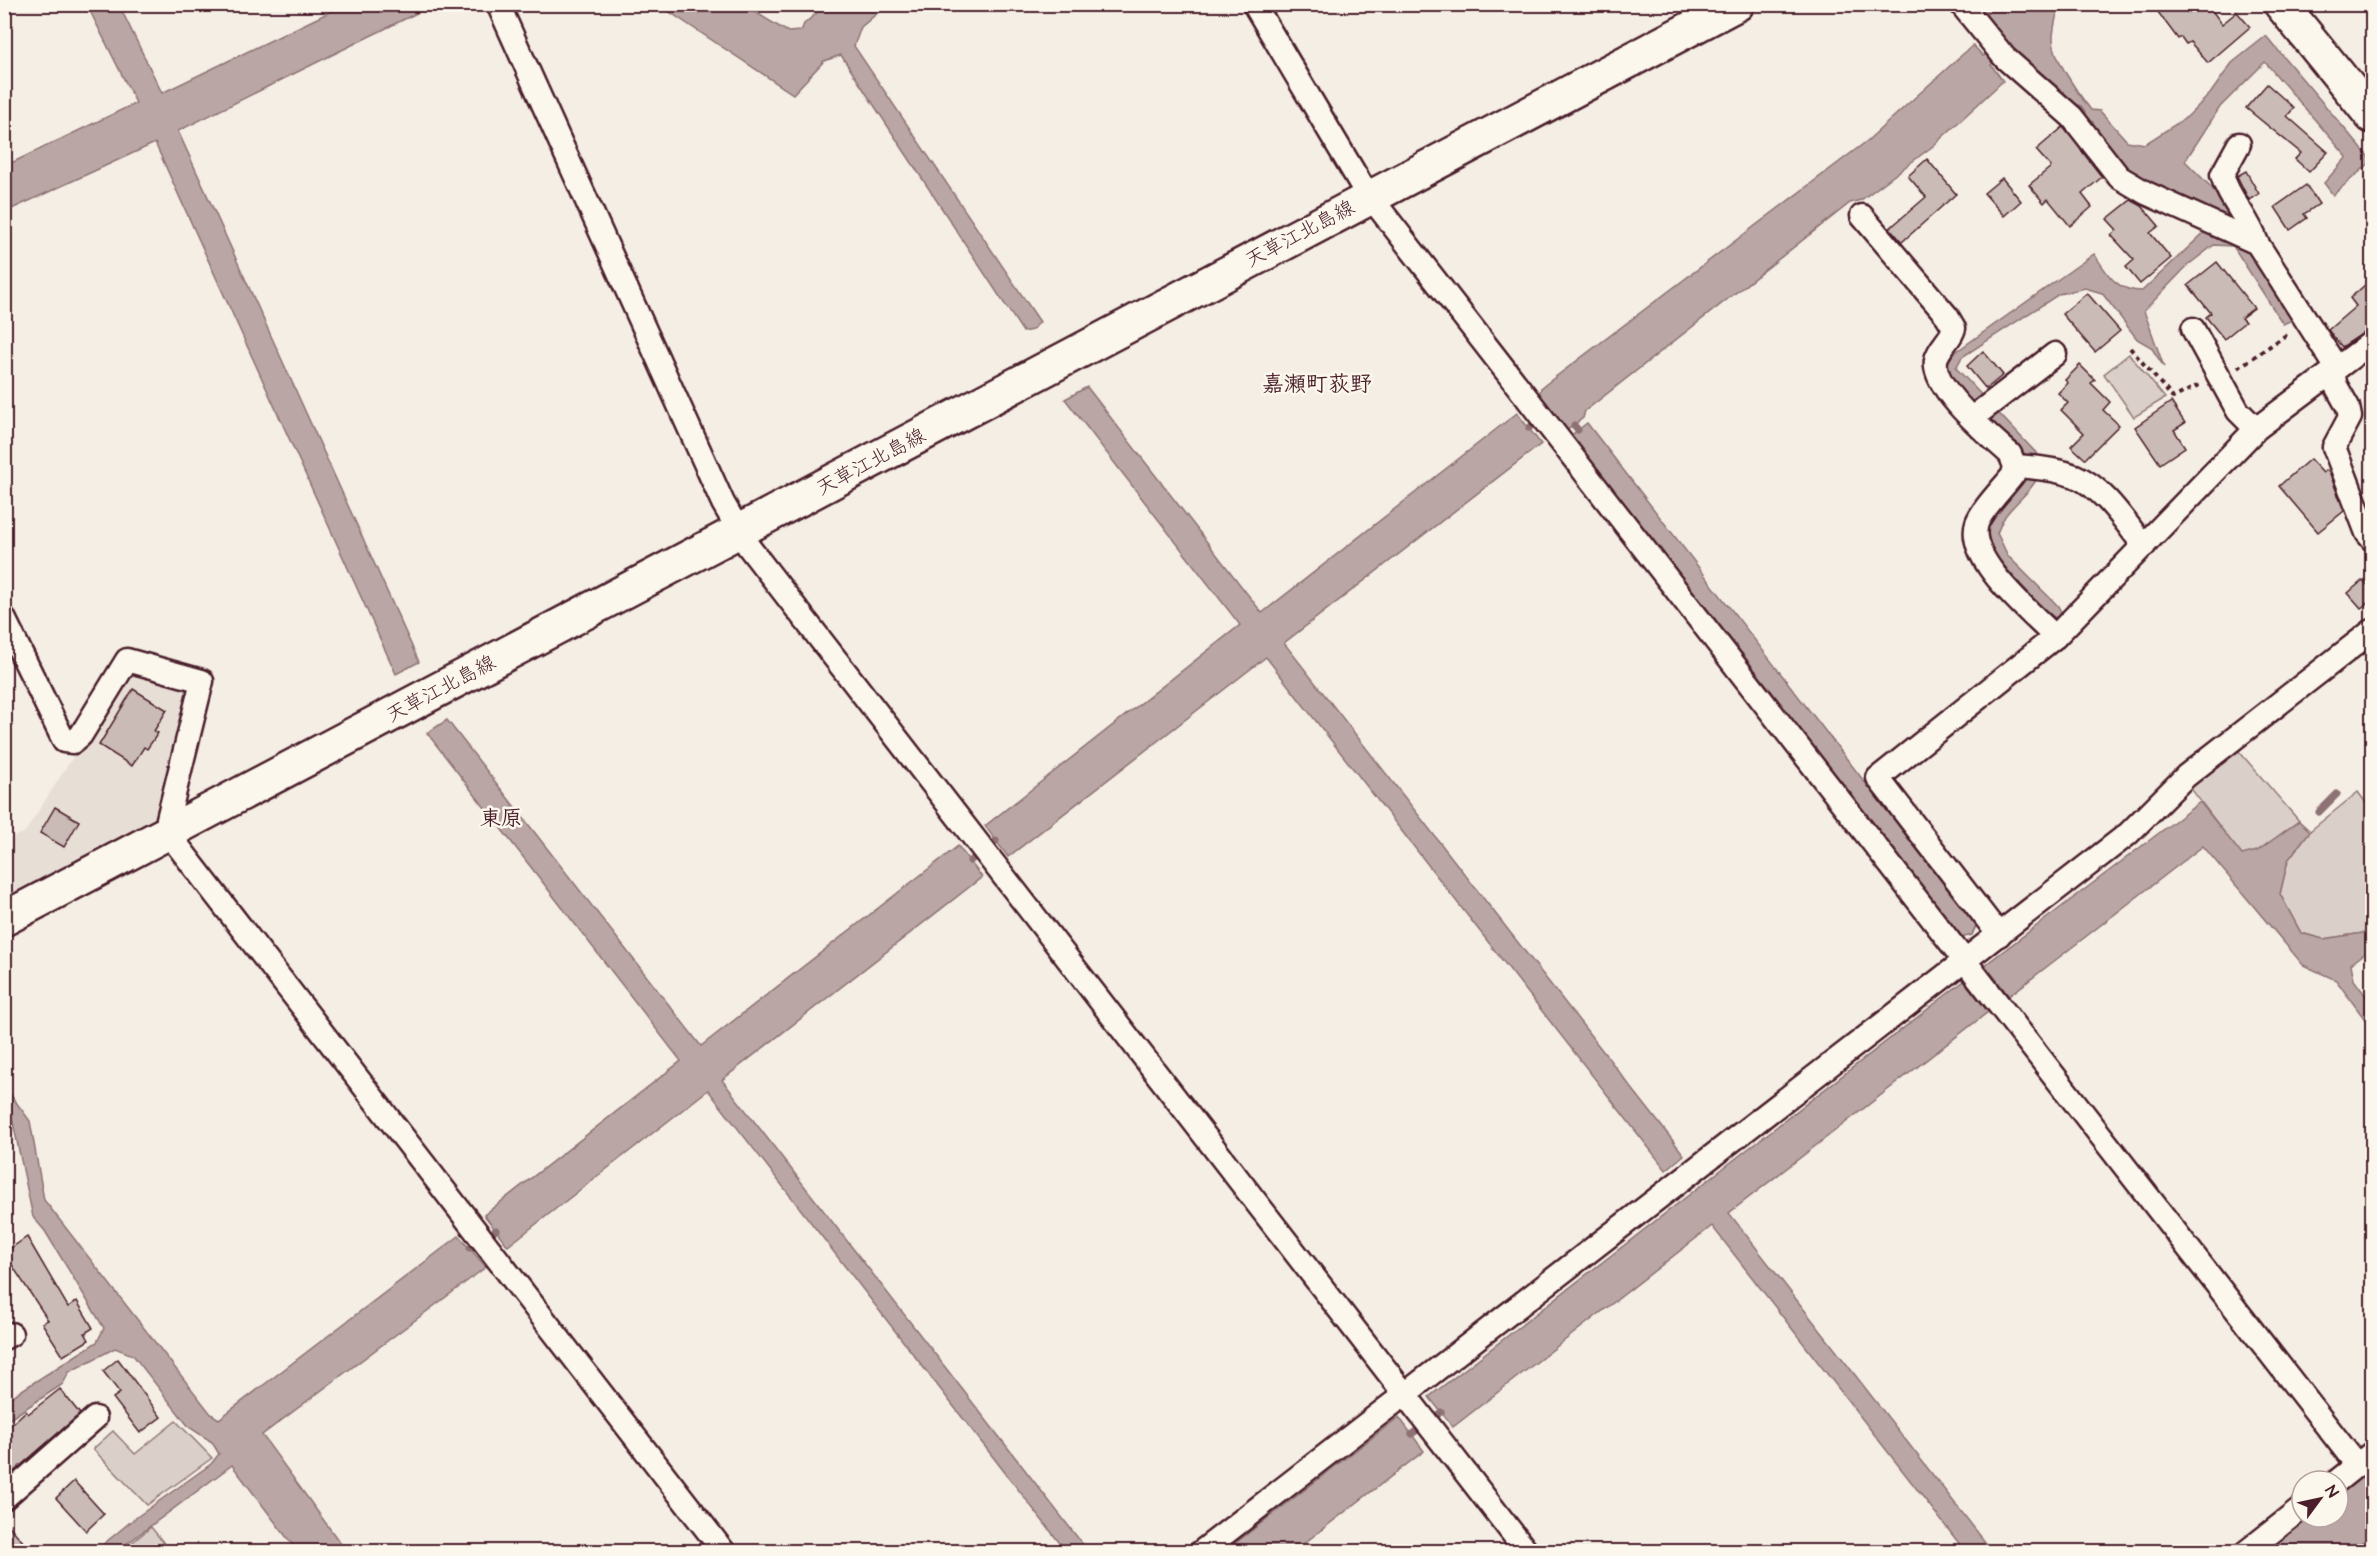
<svg xmlns="http://www.w3.org/2000/svg" width="2377" height="1556" viewBox="0 0 2377 1556" font-family="'Architects Daughter','Klee One',sans-serif">
	<style>
		.built { fill: #e7dfd6 }
		.green { fill: #dbd0c9; stroke: #92787a; stroke-width: 1.5 }
		.water { fill: #baa7a5; stroke: #8d7174; stroke-width: 1.5 }
		.lines { fill: none; stroke-linecap: round; stroke-linejoin: round }
		.stream { stroke: #8d7174; stroke-width: 7 }
		.building { fill: #cabbb6; stroke: #4a1f2b; stroke-width: 1.5 }
		.street-casing { stroke: #4a1f2b; stroke-width: 27 }
		.secondary-casing { stroke: #4a1f2b; stroke-width: 38 }
		.path { stroke: #4a1f2b; stroke-width: 4; stroke-dasharray: 4.5 4.5; stroke-linecap: butt }
		.street { stroke: #fbf7ec; stroke-width: 22 }
		.secondary { stroke: #fbf7ec; stroke-width: 33 }
		.labels { text-anchor: middle; dominant-baseline: central; stroke-width: 5; stroke-linejoin: round; paint-order: stroke }
		.street-label { font-size: 20px; fill: #4a1f2b; stroke: #fbf7ec }
		.neighbourhood-label { font-size: 21px; font-weight: bold; fill: #4a1f2b; stroke: #fbf7ec }
		.quarter-label { font-size: 22px; font-weight: bold; fill: #4a1f2b; stroke: #fbf7ec }
	</style>
	<rect width="100%" height="100%" fill="#f4eee4"/>
	<filter id="ink" filterUnits="userSpaceOnUse"><feTurbulence type="fractalNoise" baseFrequency=".0167" numOctaves="2"/><feDisplacementMap in="SourceGraphic" scale="12" xChannelSelector="R" yChannelSelector="G"/><feConvolveMatrix kernelMatrix="1 2 1 2 8 2 1 2 1" color-interpolation-filters="sRGB"/></filter>
	<g filter="url(#ink)">
		<path class="built" d="M130 668 194 685 162 817 5 898V841L25 832Z"/>
		<g class="green">
			<path d="M2129 354 2165 398 2134 417 2104 374Z"/>
			<path d="M2237 749 2299 821 2257 852 2242 856 2189 786Z"/>
			<path d="M2358 792 2372 811V923L2364 933 2323 939 2301 933 2280 894 2288 860 2310 831Z"/>
			<path d="M176 1421 212 1458 147 1505 93 1449 113 1431 135 1454Z"/>
			<path d="M151 1527 170 1551H122Z"/>
		</g>
		<g class="water">
			<path d="M725 4 750 9 788 32 801 31 804 24 826 5H887L861 27 854 46 1040 322 1032 330 1023 332 841 55 824 61 793 94 659 5Z"/>
			<path d="M87 5H119L162 93 344 5H433L178 131 419 662 396 674 155 143 5 212V166L136 103Z"/>
			<path d="M1974 5H2059C2057 15 2053 27 2053 38 2052 57 2079 95 2091 110L2100 111 2127 141 2145 144 2187 117 2210 94 2232 63 2266 36 2372 161 2333 195 2324 183 2347 157 2265 62 2220 107 2185 161 2213 189 2232 219 2231 223 2164 192 2123 169 2089 126 2086 113 2081 106 2066 101 2031 70Z"/>
			<path d="M1973 45 1983 56 1988 53 1995 61 1991 65 2003 81 1933 146 1861 200 1850 203 1585 411 1583 418 1565 432 1539 396 1541 388 1867 141Z"/>
			<path d="M2209 228C2262 252 2268 270 2297 318L2283 324 2233 246 2214 245 2188 265 2144 311 2164 367 2151 347 2137 339 2102 293 2085 288 2059 294 1962 357 1956 368 2038 455C2048 481 2019 497 2006 515 2002 520 2000 527 1997 533L2008 556 2058 606 2062 614 2056 618C2042 611 2030 595 2019 583 1974 537 1979 519 2027 477L2028 457 1962 393 1946 366 1953 354 2094 254C2108 274 2115 291 2142 291Z"/>
			<path d="M1087 387 1262 613 1517 413 1541 444 1284 643 1684 1155 1666 1170 1266 657 1008 857 985 826 1240 625 1065 399Z"/>
			<path d="M1587 423 1976 926 1972 935 1961 938 1569 437Z"/>
			<path d="M447 720 701 1046 958 846 982 877 722 1080 1088 1551H1066L708 1090 508 1246 484 1215 681 1061 427 733Z"/>
			<path d="M2200 802 2242 855 2257 851 2299 821 2310 831 2288 860 2280 894 2301 933 2323 939 2363 933 2372 923V948L2351 964 2354 980 2372 1004V1029L2336 980 2303 965 2203 846 2009 996 1985 965Z"/>
			<path d="M1964 981 1988 1012 1729 1213 1992 1551H1965L1712 1226 1453 1427 1429 1397Z"/>
			<path d="M4 1086 30 1121 44 1200 211 1414 219 1419 459 1236 486 1267 262 1435 346 1551H297L232 1465 117 1551H95L134 1519 211 1464 219 1454 212 1442 189 1427 133 1355 115 1348 69 1372 63 1384 5 1422V1401L97 1342 104 1328 45 1231 33 1217 13 1122 5 1109Z"/>
			<path d="M1399 1417 1424 1451 1294 1551H1225Z"/>
			<path d="M2372 1469V1534L2350 1551H2266L2310 1517H2338V1495Z"/>
		</g>
		<g class="lines">
			<g class="stream">
				<path d="M1574 425 1578 430"/>
				<path d="M1529 428 1540 419"/>
				<path d="M2319 812 2337 794"/>
				<path d="M970 861 996 841"/>
				<path d="M470 1248 496 1230"/>
				<path d="M1412 1434 1441 1412"/>
			</g>
		</g>
		<g class="building">
			<path d="M2152 4H2207L2222 24 2237 12 2250 27 2208 63 2190 42 2186 44 2181 37 2178 39Z"/>
			<path d="M2267 84 2294 108 2287 116 2328 152 2309 172 2295 159 2301 153 2246 108Z"/>
			<path d="M2063 127 2102 177 2082 194 2092 207 2070 226 2048 199 2044 203 2029 185 2051 167 2036 150Z"/>
			<path d="M1927 159 1956 194 1902 242 1890 228 1926 197 1908 176Z"/>
			<path d="M2246 171 2259 194 2249 200 2237 176Z"/>
			<path d="M2002 178 2021 201 2004 216 1984 193Z"/>
			<path d="M2306 185 2319 204 2304 214 2307 218 2290 230 2275 207Z"/>
			<path d="M2131 200 2142 206 2159 226 2150 233 2171 258 2140 284 2126 267 2134 260 2111 235 2117 230 2107 219Z"/>
			<path d="M2217 262 2254 308 2241 318 2245 322 2224 339 2206 317 2211 313 2188 285Z"/>
			<path d="M2373 278V327L2342 347 2328 330 2356 306 2350 298Z"/>
			<path d="M2087 293 2120 331 2095 352 2062 314Z"/>
			<path d="M1983 351 2003 375 1986 389 1967 366Z"/>
			<path d="M2080 365 2095 380 2091 383 2110 402 2103 410 2119 425 2085 459 2071 446 2084 433 2061 410 2068 403 2058 393 2068 383 2065 380Z"/>
			<path d="M2171 402 2185 423 2174 430 2185 447 2160 464 2135 427Z"/>
			<path d="M2310 459 2323 473 2327 470 2330 474 2344 511 2318 532 2279 486Z"/>
			<path d="M2363 580 2373 591V599L2361 608 2348 593Z"/>
			<path d="M133 689 167 710 154 731 158 733 147 749 144 747 132 766 99 745Z"/>
			<path d="M55 807 79 821 64 847 40 833Z"/>
			<path d="M27 1237 68 1307 77 1301 93 1328 85 1333 89 1340 63 1356 42 1323 48 1320 4 1253Z"/>
			<path d="M118 1359 161 1417 140 1433 113 1398 120 1393 103 1371Z"/>
			<path d="M60 1389 80 1414 4 1480V1431L26 1411 28 1414Z"/>
			<path d="M74 1481 104 1514 86 1531 56 1498Z"/>
			<path d="M4 1520 31 1551H4Z"/>
		</g>
		<g class="lines">
			<defs>
				<g id="street">
					<path d="M498 4 723 503 748 546 1527 1552"/>
					<path d="M1254 4 1362 186 2357 1465"/>
					<path d="M1961 4 2005 58 2072 117 2119 177 2146 193 2257 243 2333 362 2335 384 2348 407 2350 417 2334 447 2367 533 2372 539"/>
					<path d="M2239 144 2222 175C2229 200 2249 218 2257 243"/>
					<path d="M1862 216 1947 316 1954 328C1951 340 1938 348 1936 360 1931 388 1990 436 2010 454L2015 466 2013 475C2004 487 1982 509 1977 523 1965 559 2032 613 2055 637"/>
					<path d="M2193 329 2238 411 2256 429"/>
					<path d="M1972 418 2055 354"/>
					<path d="M2015 466C2034 467 2056 469 2075 476 2104 488 2125 522 2144 546"/>
					<path d="M4 618 64 741 73 742 81 735 127 660 202 681 168 819 178 846 724 1552"/>
					<path d="M1999 935 1878 778 2055 637 2256 429 2372 342"/>
					<path d="M4 1338 11 1334"/>
					<path d="M2337 1481 2372 1453"/>
					<path d="M4 1498 95 1418"/>
					<path d="M1201 1552 2128 834 2186 776 2372 631"/>
					<path d="M2246 1552 2302 1508"/>
				</g>
				<g id="secondary">
					<path d="M2281 4 2372 116"/>
					<path d="M4 919 1737 4"/>
				</g>
			</defs>
			<use href="#street" class="street-casing"/>
			<use href="#secondary" class="secondary-casing"/>
			<g class="path">
				<path d="M2130 348 2173 398 2201 384"/>
				<path d="M2238 368 2289 333"/>
			</g>
			<use href="#street" class="street"/>
			<use href="#secondary" class="secondary"/>
		</g>
	</g>
	<g class="labels">
		<g class="street-label">
			<text transform="translate(1300 234) rotate(-28)">天草江北島線</text>
			<text transform="translate(871 462) rotate(-28)">天草江北島線</text>
			<text transform="translate(441 689) rotate(-28)">天草江北島線</text>
		</g>
		<g class="neighbourhood-label">
			<text x="501" y="818">東原</text>
		</g>
		<g class="quarter-label">
			<text x="1317" y="384">嘉瀬町荻野</text>
		</g>
	</g>
	<rect width="2377" height="1556" fill="none" stroke="#fbf7ec" stroke-width="24"/>
	<rect x="12" y="12" width="2353" height="1532" fill="none" stroke="#4a1f2b" stroke-width="2" filter="url(#ink)"/>
	<g transform="translate(2320 1499) rotate(57)"><circle r="28" fill="#fbf7ec" stroke="#b4a19f" stroke-width="1.5"/>
	<path d="M0-4.5L10 22L0 15L-10 22Z" fill="#4a1f2b"/>
	<text y="-9" font-size="16" font-weight="bold" text-anchor="middle" fill="#4a1f2b">N</text>
	</g>
</svg>
